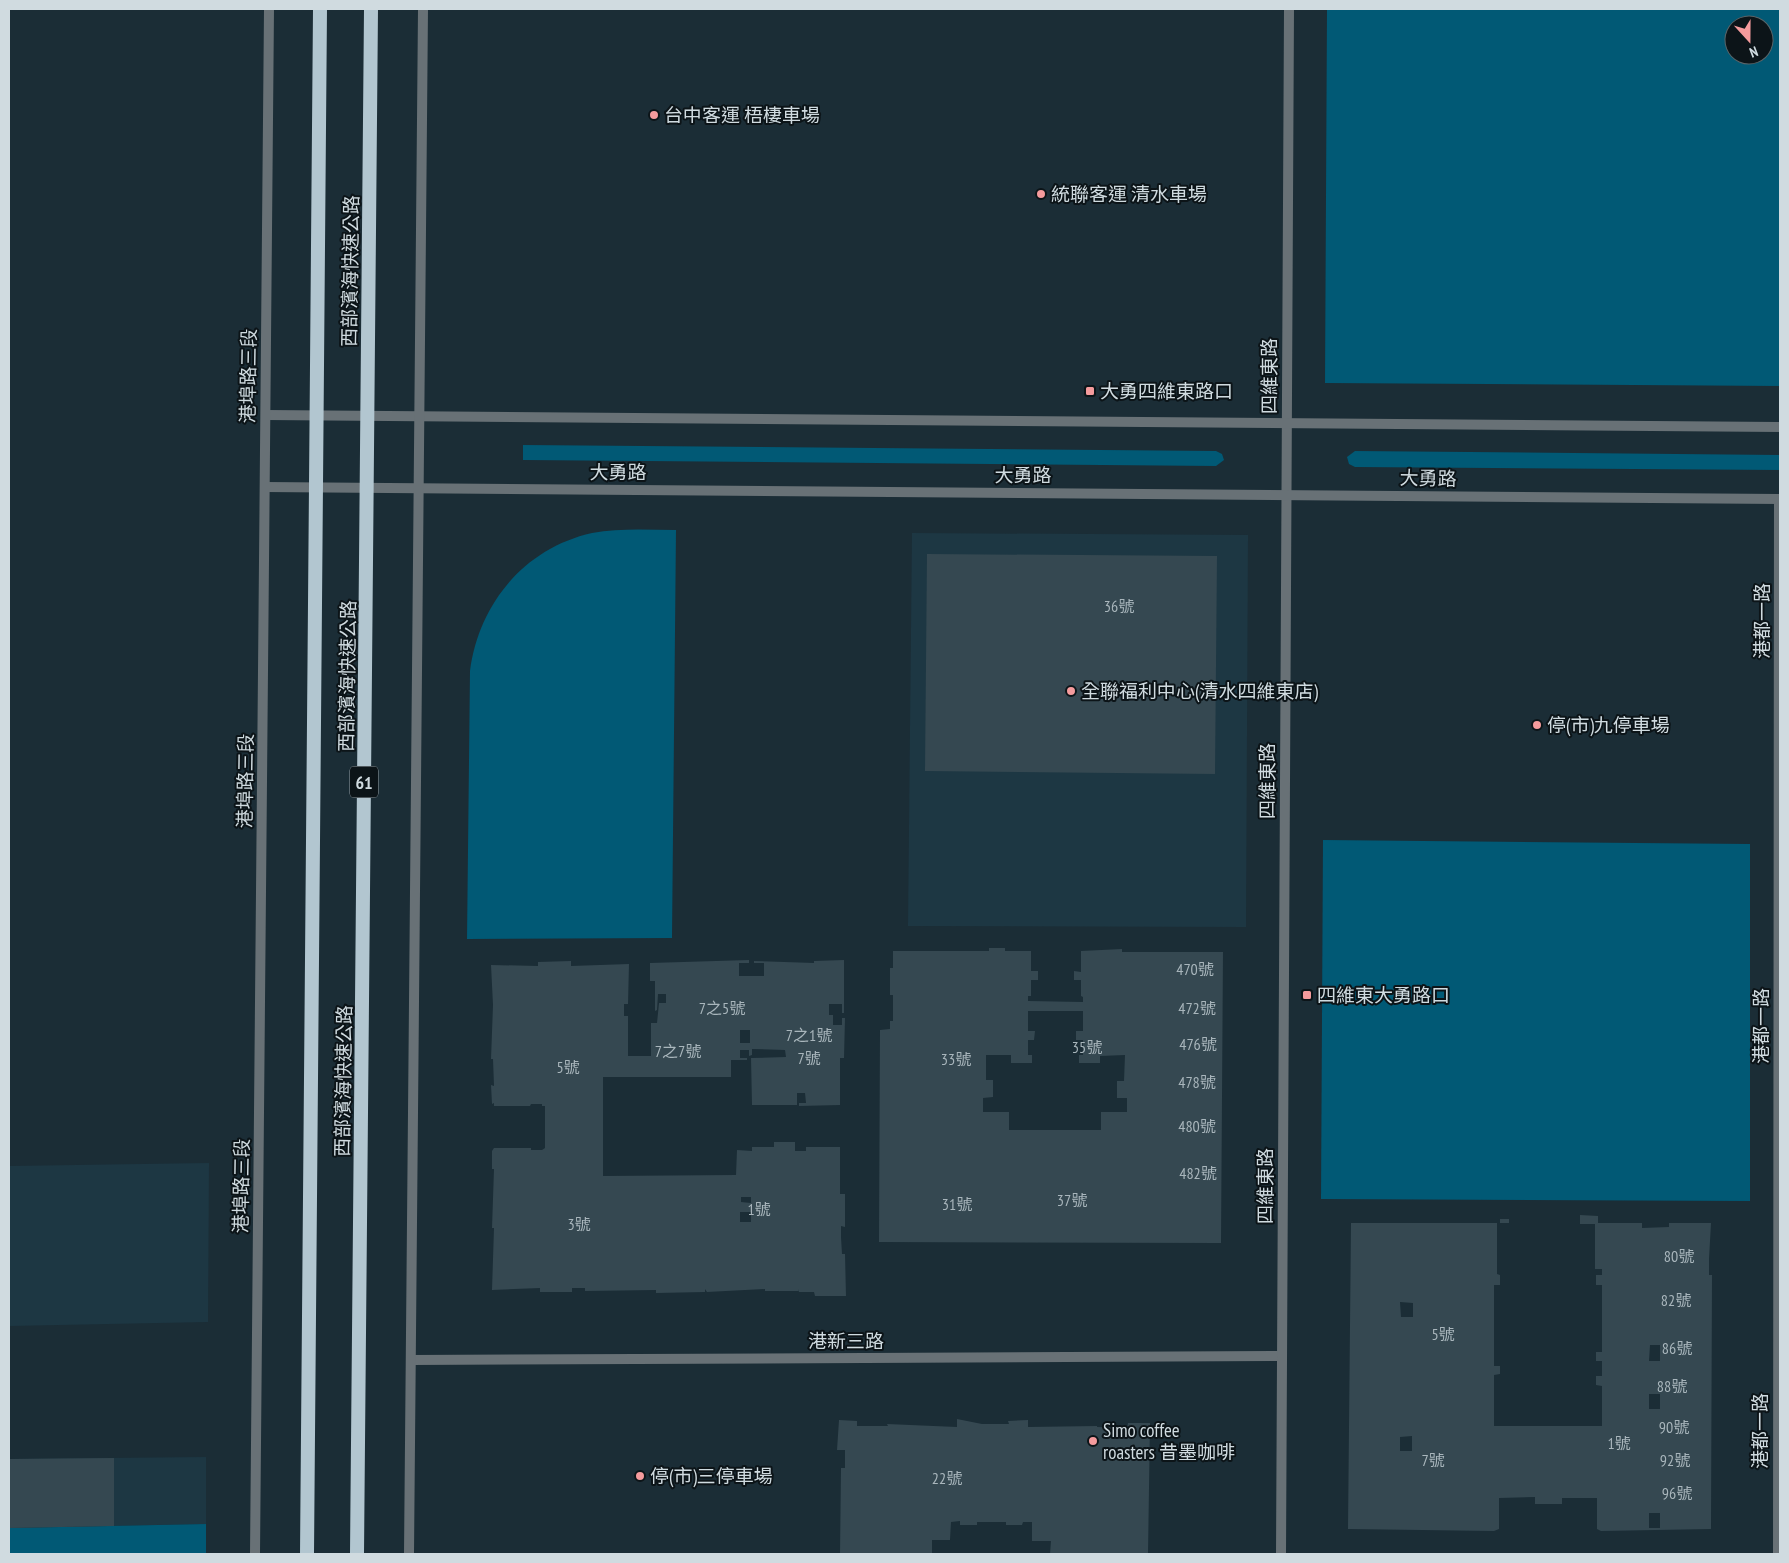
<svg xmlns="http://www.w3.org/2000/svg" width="1789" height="1563" viewBox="0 0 1789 1563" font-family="'PT Sans Narrow','Noto Sans TC',sans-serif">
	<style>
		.built { fill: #1d3743 }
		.green { fill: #015975; fill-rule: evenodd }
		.building { fill: #354851; fill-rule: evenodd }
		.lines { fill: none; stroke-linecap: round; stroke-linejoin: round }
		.minor { stroke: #687176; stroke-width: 10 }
		.tertiary { stroke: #687176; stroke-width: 10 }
		.trunk-bridge { stroke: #b2c6d0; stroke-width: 14 }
		.poi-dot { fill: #f59b9d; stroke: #0c1418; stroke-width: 2 }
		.labels { text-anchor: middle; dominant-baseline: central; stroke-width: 4; stroke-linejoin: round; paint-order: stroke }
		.number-label { font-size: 16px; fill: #a9b6bc }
		.shield { fill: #0c1418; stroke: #959fa4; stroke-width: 1 }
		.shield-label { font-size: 18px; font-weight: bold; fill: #d0dbe0 }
		.poi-label { font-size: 19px; fill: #d0dbe0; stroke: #0c1418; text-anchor: start }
		.street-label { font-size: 19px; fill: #d0dbe0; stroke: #0c1418 }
	</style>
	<rect width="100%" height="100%" fill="#1b2d36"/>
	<g class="built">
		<path d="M912 533 1248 535 1246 927 908 926Z"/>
		<path d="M209 1163 208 1322 9 1326V1166Z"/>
		<path d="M206 1457V1524L9 1528V1459Z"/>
	</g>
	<g class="green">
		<path d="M1327 9H1780V386L1325 383ZM1734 25H1764V55H1734Z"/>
		<path d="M523 445 1216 451 1222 454 1224 460 1216 466 523 460Z"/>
		<path d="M1355 451 1780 455V470L1355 467 1349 464 1347 457Z"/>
		<path d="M676 530 672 938 467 939 470 671C479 603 525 548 592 533 619 528 648 530 676 530Z"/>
		<path d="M1323 840 1750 844V1201L1321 1199Z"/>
		<path d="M206 1524V1554H9V1528Z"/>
	</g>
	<g class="building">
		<path d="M927 554 1217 556 1215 774 925 771Z"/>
		<path d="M989 948H1005V951H1031V971H1038V980H1031V996H1028V1001L1083 1002V997L1081 996V980H1074V971L1081 972V951L1122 949V952H1223L1221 1243 879 1242 880 1030 890 1029V1021H893V995H890V968H893V951H989ZM1028 1011H1083V1031H1076V1040H1083V1055H1079V1063H1100V1056L1125 1055 1124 1081H1117V1098H1127V1112H1101V1130H1009V1112H983V1098L993 1097V1080H986V1055H1011V1063H1032V1055H1028V1040H1034L1035 1031H1028Z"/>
		<path d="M749 960V963H739V976H764V963H754V961L814 963V961L844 960V1013H842V1004H829V1015H833V1025H842V1018H845L844 1058H840V1105L799 1106V1103H806L805 1093H797V1105H752L751 1058 786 1057 785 1050 752 1049V1055L749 1056V1050H740V1058H747V1060H731V1077H603V1176L736 1175 737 1150 752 1151V1147H774V1142H795V1151H806V1147H840V1194H845V1227L841 1226V1237L842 1254H845L846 1296H815L814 1292H799L798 1289 799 1291H765V1289L707 1292 705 1289V1292L656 1293V1290L585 1291V1288H572V1292H540V1288L492 1290 494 1228H492L494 1169H492V1151L494 1148H531V1150H542L545 1148V1106H542V1104H531L530 1106H494V1103L492 1104 491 1085 494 1086 493 1059H491L493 1005 491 965 538 966V962L571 961V966L629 964 628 1004H624V1016H628V1056H651V1023H657L659 1003H666V994H658L657 1010 655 1011V981H650V963ZM740 1030H750V1043H740ZM741 1197H751V1203L741 1202ZM740 1212H751V1222H740Z"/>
		<path d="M1580 1215 1598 1216V1223H1642V1228L1669 1227V1223H1711L1709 1259V1275H1712L1711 1529 1601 1531 1597 1529V1498H1562V1504H1535V1497L1499 1498V1529L1494 1531 1348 1529 1351 1223H1497V1274L1500 1275V1285H1494V1366H1500V1374L1494 1375V1426H1602V1386L1596 1385V1376H1602V1361H1596V1352H1602V1285H1596V1275H1602V1269H1595V1224H1580ZM1400 1302 1413 1303V1317H1401ZM1650 1345H1660V1361H1649ZM1649 1394H1660V1409H1649ZM1412 1436V1451H1400V1437ZM1649 1513H1660V1528H1649Z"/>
		<rect x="1500" y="1219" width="9" height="4"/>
		<path d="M957 1419 982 1424H1009L1008 1421 1028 1420V1427L1097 1426V1427L1127 1428 1128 1423H1150L1148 1554H1050L1051 1541H1032V1522H1023L1022 1525H1006V1522H977V1525H960V1521L951 1522 950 1540H932V1554H840L841 1468H845V1450H837L839 1420 857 1421V1426H888L887 1424 957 1427Z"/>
		<path d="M114 1458V1526L9 1528V1459Z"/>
	</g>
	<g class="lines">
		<g class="minor">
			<path d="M411 1360 1282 1356"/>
			<path d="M1281 1554 1289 9"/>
			<path d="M1778 1554 1779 499"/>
		</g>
		<g class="tertiary">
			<path d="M266 415 1780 427"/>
			<path d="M265 487 1780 499"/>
			<path d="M255 1554 269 9"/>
			<path d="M409 1554 423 9"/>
		</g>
		<g class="trunk-bridge">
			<path d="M307 1554 320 9"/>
			<path d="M357 1554 371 9"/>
		</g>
	</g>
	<g class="poi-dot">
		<circle cx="654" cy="115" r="5"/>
		<circle cx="1041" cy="194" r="5"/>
		<rect x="1085" y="386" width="10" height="10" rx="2.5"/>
		<circle cx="1071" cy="691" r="5"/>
		<circle cx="1537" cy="725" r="5"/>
		<rect x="1302" y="990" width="10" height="10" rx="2.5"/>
		<circle cx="1093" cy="1441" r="5"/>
		<circle cx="640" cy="1476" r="5"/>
	</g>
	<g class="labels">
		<g class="number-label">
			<text x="1119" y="606">36號</text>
			<text x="1195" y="969">470號</text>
			<text x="722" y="1008">7之5號</text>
			<text x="1197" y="1008">472號</text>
			<text x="809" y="1035">7之1號</text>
			<text x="1198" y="1044">476號</text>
			<text x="1087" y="1047">35號</text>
			<text x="678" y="1051">7之7號</text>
			<text x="809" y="1058">7號</text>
			<text x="956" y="1059">33號</text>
			<text x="568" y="1067">5號</text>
			<text x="1197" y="1082">478號</text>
			<text x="1197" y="1126">480號</text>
			<text x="1198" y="1173">482號</text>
			<text x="1072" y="1200">37號</text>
			<text x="957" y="1204">31號</text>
			<text x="759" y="1209">1號</text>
			<text x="579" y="1224">3號</text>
			<text x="1679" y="1256">80號</text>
			<text x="1676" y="1300">82號</text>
			<text x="1443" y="1334">5號</text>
			<text x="1677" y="1348">86號</text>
			<text x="1672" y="1386">88號</text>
			<text x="1674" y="1427">90號</text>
			<text x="1619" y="1443">1號</text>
			<text x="1433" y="1460">7號</text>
			<text x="1675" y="1460">92號</text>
			<text x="947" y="1478">22號</text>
			<text x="1677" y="1493">96號</text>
		</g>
		<rect class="shield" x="350" y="766.5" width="28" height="31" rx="4"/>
		<g class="shield-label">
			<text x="364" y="782">61</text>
		</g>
		<g class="poi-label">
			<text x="664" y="115">台中客運 梧棲車場</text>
			<text x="1051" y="194">統聯客運 清水車場</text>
			<text x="1100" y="391">大勇四維東路口</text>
			<text x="1081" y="691">全聯福利中心(清水四維東店)</text>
			<text x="1547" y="725">停(市)九停車場</text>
			<text x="1317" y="995">四維東大勇路口</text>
			<text x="1103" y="1430">Simo coffee<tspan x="1103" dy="22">roasters 昔墨咖啡</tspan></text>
			<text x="650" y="1476">停(市)三停車場</text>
		</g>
		<g class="street-label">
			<text transform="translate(350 271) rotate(-89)">西部濱海快速公路</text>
			<text transform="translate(248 376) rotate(-89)">港埠路三段</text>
			<text transform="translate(1269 376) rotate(-90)">四維東路</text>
			<text x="618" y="472">大勇路</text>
			<text x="1023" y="475">大勇路</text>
			<text transform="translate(1428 478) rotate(1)">大勇路</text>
			<text transform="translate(1762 621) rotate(-90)">港都一路</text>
			<text transform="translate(347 676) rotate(-89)">西部濱海快速公路</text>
			<text transform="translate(245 781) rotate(-89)">港埠路三段</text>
			<text transform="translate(1267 781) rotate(-90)">四維東路</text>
			<text transform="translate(1761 1026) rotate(-90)">港都一路</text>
			<text transform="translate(343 1081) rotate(-89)">西部濱海快速公路</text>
			<text transform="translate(241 1186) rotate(-89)">港埠路三段</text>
			<text transform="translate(1265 1186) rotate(-90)">四維東路</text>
			<text x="846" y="1341">港新三路</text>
			<text transform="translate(1760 1431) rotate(-90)">港都一路</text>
		</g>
	</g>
	<rect width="1789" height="1563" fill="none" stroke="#d0dbe0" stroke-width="20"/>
	<g transform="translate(1749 40) rotate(159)"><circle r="24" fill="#0c1418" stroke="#5a6468"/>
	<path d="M0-4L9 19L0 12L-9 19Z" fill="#f59b9d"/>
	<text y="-8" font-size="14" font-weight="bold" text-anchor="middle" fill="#d0dbe0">N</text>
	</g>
</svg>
